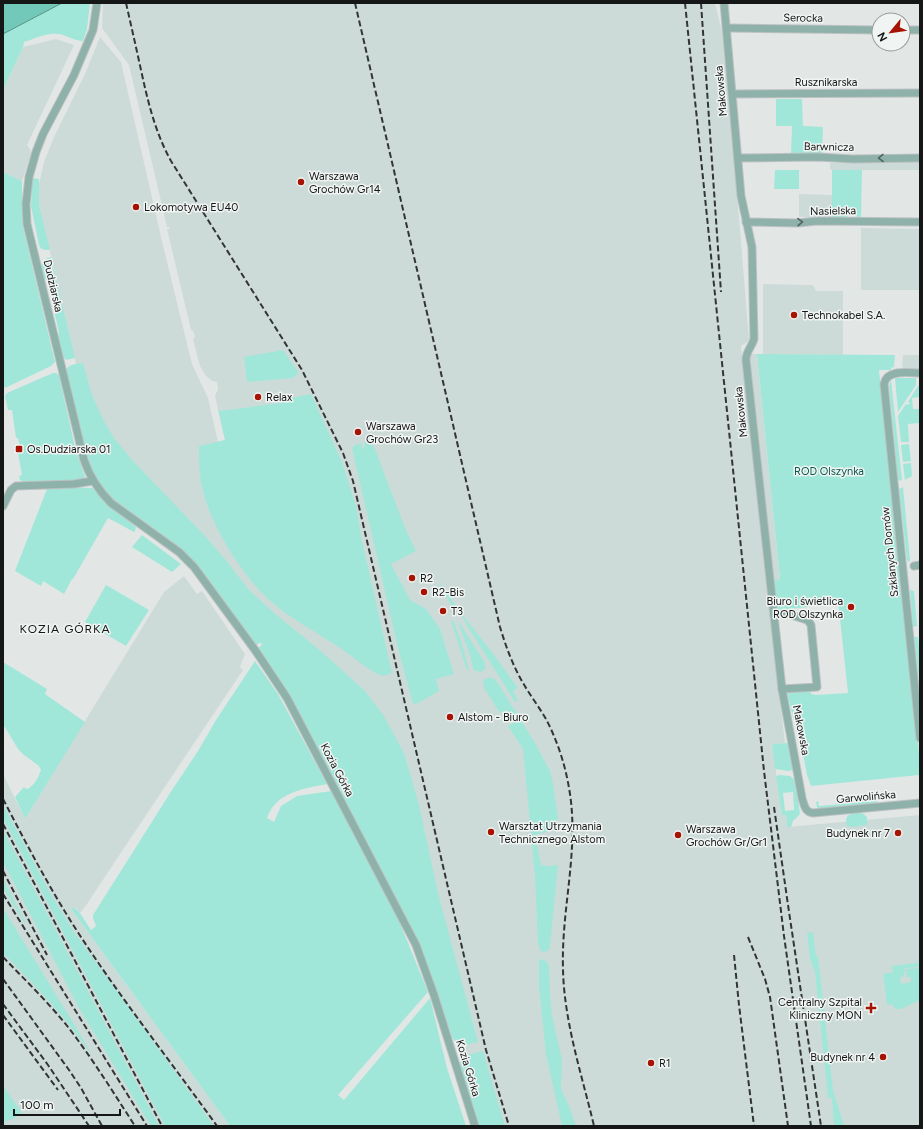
<svg xmlns="http://www.w3.org/2000/svg" width="923" height="1129" viewBox="0 0 923 1129" font-family="Figtree,sans-serif">
	<style>
		.built { fill: #cddbd8 }
		.green { fill: #a1e7d9; fill-rule: evenodd }
		.water { fill: #72c9b9; stroke: #569388 }
		.lines { fill: none; stroke-linecap: round; stroke-linejoin: round }
		.minor-casing { stroke: #bdc1c1; stroke-width: 9 }
		.minor { stroke: #8eb1aa; stroke-width: 7 }
		.rail { stroke: #333535; stroke-width: 2; stroke-dasharray: 6 3; stroke-linecap: butt }
		.oneway { stroke: #526460 }
		.poi-dot { fill: #a61303; stroke: #f0f5f3; stroke-width: 1.5 }
		.labels { text-anchor: middle; dominant-baseline: central; stroke-width: 3; stroke-linejoin: round; paint-order: stroke }
		.street-label { font-size: 11px; fill: #151616; stroke: #f0f5f3 }
		.poi-label { font-size: 11px; fill: #151616; stroke: #f0f5f3; text-anchor: start }
		.park-label { font-size: 11px; fill: #0a574c; stroke: #f0f5f3 }
		.neighbourhood-label { font-size: 12px; letter-spacing: 1px; fill: #151616; stroke: #f0f5f3 }
	</style>
	<rect width="100%" height="100%" fill="#e2e7e6"/>
	<g class="built">
		<path d="M103 3H715L722 32 740 229 749 341 741 346 767 591 785 743 772 744 782 815H786L787 827 920 815V1126H486L439 978 280 670 85 403 39 204V184L44 162 54 137 85 74 100 37 121 62 161 237 192 364 208 398 218 442 225 440 215 396 218 389 217 382 212 381 206 376 200 366 198 359 193 339 195 337 193 331 191 330 167 229H170L169 227H167L129 65 102 28Z"/>
		<path d="M56 39 74 45 27 145 30 149 31 154 22 181 3 172V90L23 47Z"/>
		<path d="M920 161V170H832L830 169V163Z"/>
		<path d="M799 194 832 195V217H799Z"/>
		<path d="M861 228 920 229V290H861Z"/>
		<path d="M763 284 808 285H813L816 291H843V355L763 354Z"/>
		<path d="M749 354H757L780 580 773 581Z"/>
		<path d="M903 355H920V370H904L902 366Z"/>
		<path d="M184 576 197 594 202 591 245 654 240 667 243 670 120 854 87 904 80 913 75 907 71 909 230 1126H3V774L25 819 164 592Z"/>
	</g>
	<g class="green">
		<path d="M62 3H90L87 29 83 41C74 41 67 35 58 34 47 32 34 39 24 42L23 47 3 90V34Z"/>
		<path d="M776 99H802L803 126 823 127 822 154H791L792 126H776Z"/>
		<path d="M775 170H799V189H774Z"/>
		<path d="M832 170H862L861 217H857L855 214H849L847 217H832Z"/>
		<path d="M3 172 22 181V208L23 227 55 362 51 366 5 388 3 385Z"/>
		<path d="M32 178 39 179V204L50 250C44 250 41 250 39 245L31 206Z"/>
		<path d="M51 257 75 358 66 360C59 354 57 340 59 332L47 281C39 272 38 260 51 257Z"/>
		<path d="M283 350 299 373 293 378 247 382 244 357Z"/>
		<path d="M757 354 895 355 894 367 891 368V370H879L902 587H900L901 592H903L920 762V782L919 775 811 786 807 775 800 738 798 736 787 693 811 691V694L816 695 848 693 838 600 837 598 808 601V607L777 610 774 581 780 579Z"/>
		<path d="M83 363 92 395 104 421 114 438 133 461 205 536 229 564 249 590 274 613 322 652 365 691 384 716 404 753 419 805 438 893 478 1042 460 1046 456 1043 451 1036 422 950 288 693 257 649 263 644 261 642 255 646 198 565 179 547 113 499 100 484 91 469 82 440 66 373C66 364 76 364 83 363Z"/>
		<path d="M53 373H56L59 375 75 447 85 477 81 480 27 484 20 480 19 476 22 475 18 453H21L18 438H16L12 410H8L5 396 7 393Z"/>
		<path d="M895 378H916V385L898 412Z"/>
		<path d="M891 380 902 480 900 481 898 479 889 386Z"/>
		<path d="M918 386H920V397L912 398 913 409H920V423L908 424 909 442H901L898 416 906 404 908 405 910 403 908 402Z"/>
		<path d="M311 394 342 462 356 506 362 541 392 673 383 676C366 670 353 656 337 646 314 631 290 618 269 600 243 576 211 526 203 491 199 476 199 461 199 446L225 440 218 409 221 411 293 401 292 398Z"/>
		<path d="M369 440 375 449 405 528 416 551 391 564 410 600 426 609 440 629 454 674 436 679 439 691 418 703 413 704 399 652 352 448 355 445 361 443 362 448 365 447 364 442Z"/>
		<path d="M909 444 911 461 903 462 901 445Z"/>
		<path d="M911 463 912 476 905 480 903 464Z"/>
		<path d="M63 487 92 488 95 490 111 507 136 527 135 531 134 532 108 518 73 579H72L64 594 43 581 41 586 15 571 47 489H62Z"/>
		<path d="M903 487 910 560 909 562 907 560 899 489Z"/>
		<path d="M142 535 181 564 172 572 132 547Z"/>
		<path d="M441 583 455 605 494 655 518 688 513 691 518 700 515 702 466 624C463 617 459 608 452 607L440 584Z"/>
		<path d="M106 585 149 610 126 646 85 622Z"/>
		<path d="M910 590 914 591 917 626 913 627Z"/>
		<path d="M457 619 485 663V669L481 672 475 671 473 668 470 655Z"/>
		<path d="M453 620 461 641 469 669 467 670 451 621Z"/>
		<path d="M914 637H918L920 653V680H919Z"/>
		<path d="M255 661 278 694 327 784C303 789 276 792 267 818L274 822 281 806 297 796 331 791 397 916 428 992 338 1095 344 1100 430 998 447 1068 466 1126H230L71 909 74 907 80 913 91 930 96 926 93 918V915L172 790 198 751 216 720Z"/>
		<path d="M3 662 47 689 45 694 85 722 25 819 15 797 23 788 22 787 28 789C35 784 38 778 41 770L39 766 24 755 18 749 3 724Z"/>
		<path d="M490 677 496 680 535 743 550 771 553 783 558 818 553 830 535 835 541 865 549 866 558 865 550 946 548 951 543 952 540 950 538 944 535 876 523 749 508 726 515 722 507 710 500 713 484 688 483 680 487 679V678Z"/>
		<path d="M788 743 793 770 788 771 775 769 772 744Z"/>
		<path d="M780 775 790 776 795 780 800 814 793 821 791 827H787L786 815H782L776 776ZM793 792 794 810 785 811 783 793Z"/>
		<path d="M875 796H876L877 803 819 809 817 807 816 802 818 801 819 806 875 801Z"/>
		<path d="M3 805 49 891 74 932 214 1126H165L3 818Z"/>
		<path d="M861 812 867 817V825L852 827 847 826C843 814 852 813 861 812Z"/>
		<path d="M3 830 159 1126H151L79 1008 3 862Z"/>
		<path d="M3 879 26 923 25 924 3 888Z"/>
		<path d="M3 908 80 1034 93 1057C67 1019 36 986 3 953Z"/>
		<path d="M813 932 816 956H818L833 1090 844 1126H834L832 1098H828L815 972 810 959 807 933Z"/>
		<path d="M541 959 546 961 549 966 550 995 552 1015 562 1060 561 1089 570 1108 576 1126H562L546 1055 539 987V960Z"/>
		<path d="M917 960H918L919 967 905 968 904 975H903V977L900 978 901 984 911 982V977H907L906 969 919 968 920 1000 901 1009H895L892 1004 887 1005 883 974 893 972 892 966 917 963Z"/>
		<path d="M483 1051 505 1126H478L459 1066C462 1055 472 1054 483 1051Z"/>
		<path d="M3 1086 22 1113 13 1119 3 1122Z"/>
	</g>
	<path class="water" d="M3 3H62L3 34Z"/>
	<g class="lines">
		<defs>
			<g id="minor">
				<path d="M97 3 93 30 74 75 43 134 36 152 29 177 26 204 27 224 84 460C90 478 98 490 111 503L179 552 194 567 255 650 287 698 416 945 434 995 475 1126"/>
				<path d="M724 3 741 196 752 247 754 339C752 347 746 351 746 360L782 689 802 798C804 805 805 812 813 813L920 803"/>
				<path d="M727 28 879 30"/>
				<path d="M903 30H920"/>
				<path d="M733 94 920 93"/>
				<path d="M738 158 818 157 853 159 920 158"/>
				<path d="M746 222 798 223 817 221 920 222"/>
				<path d="M920 373C908 373 887 369 884 384L920 738"/>
				<path d="M3 506 11 490 16 486 74 484 92 481"/>
				<path d="M914 566 920 565"/>
				<path d="M774 615 788 614 807 620 809 622 811 625 817 687 782 689"/>
			</g>
		</defs>
		<use href="#minor" class="minor-casing"/>
		<use href="#minor" class="minor"/>
		<g class="rail">
			<path d="M126 3C131 25 136 47 141 70 148 102 155 132 171 161L302 370 343 453 353 481 486 1050 509 1126"/>
			<path d="M355 3 500 627C506 647 513 666 523 683 530 695 539 707 546 719 557 740 565 764 569 788 580 849 561 908 563 969 564 1022 582 1075 594 1126"/>
			<path d="M685 3 764 771 784 936 811 1126"/>
			<path d="M701 3 721 292"/>
			<path d="M3 799C27 845 51 891 79 934 122 1000 171 1062 217 1126"/>
			<path d="M774 807 788 905 821 1126"/>
			<path d="M3 824 162 1126"/>
			<path d="M3 871 47 955"/>
			<path d="M3 894 147 1126"/>
			<path d="M748 937 765 979 770 997 788 1126"/>
			<path d="M734 955 739 1005 754 1126"/>
			<path d="M3 957C25 980 48 1002 68 1027 92 1058 113 1092 135 1126"/>
			<path d="M3 979 69 1070 81 1088 102 1126"/>
			<path d="M3 1004 48 1065 89 1126"/>
			<path d="M3 1015 58 1090"/>
		</g>
	</g>
	<defs><path id="oneway-chevron" d="M-2-3.5L2.5 0L-2 3.5" fill="none" stroke-width="1.6" stroke-linecap="round" stroke-linejoin="round"/></defs>
	<g class="oneway">
		<use href="#oneway-chevron" transform="translate(881 158) rotate(179)"/>
		<use href="#oneway-chevron" transform="translate(800 222) rotate(-2)"/>
	</g>
	<g class="poi-dot">
		<circle cx="301" cy="182" r="4"/>
		<circle cx="136" cy="207" r="4"/>
		<circle cx="794" cy="315" r="4"/>
		<circle cx="258" cy="397" r="4"/>
		<circle cx="358" cy="432" r="4"/>
		<rect x="15" y="445" width="8" height="8" rx="2"/>
		<circle cx="412" cy="578" r="4"/>
		<circle cx="424" cy="592" r="4"/>
		<circle cx="851" cy="607" r="4"/>
		<circle cx="443" cy="611" r="4"/>
		<circle cx="450" cy="717" r="4"/>
		<circle cx="491" cy="832" r="4"/>
		<circle cx="898" cy="833" r="4"/>
		<circle cx="678" cy="835" r="4"/>
		<path d="M869 1002h4v4h4v4h-4v4h-4v-4h-4v-4h4z"/>
		<circle cx="883" cy="1057" r="4"/>
		<circle cx="651" cy="1063" r="4"/>
	</g>
	<g class="labels">
		<g class="street-label">
			<text transform="translate(803 18) rotate(1)">Serocka</text>
			<text x="826" y="82">Rusznikarska</text>
			<text transform="translate(721 91) rotate(-95)">Makowska</text>
			<text transform="translate(829 147) rotate(1)">Barwnicza</text>
			<text transform="translate(833 211) rotate(-1)">Nasielska</text>
			<text transform="translate(53 286) rotate(77)">Dudziarska</text>
			<text transform="translate(741 412) rotate(-96)">Makowska</text>
			<text transform="translate(890 552) rotate(-96)">Szklanych Domów</text>
			<text transform="translate(801 730) rotate(79)">Makowska</text>
			<text transform="translate(337 770) rotate(62)">Kozia Górka</text>
			<text transform="translate(866 797) rotate(-5)">Garwolińska</text>
			<text transform="translate(468 1068) rotate(73)">Kozia Górka</text>
		</g>
		<g class="poi-label">
			<text x="309" y="176">Warszawa<tspan x="309" dy="13">Grochów Gr14</tspan></text>
			<text x="144" y="207">Lokomotywa EU40</text>
			<text x="802" y="315">Technokabel S.A.</text>
			<text x="266" y="397">Relax</text>
			<text x="366" y="426">Warszawa<tspan x="366" dy="13">Grochów Gr23</tspan></text>
			<text x="27" y="449">Os.Dudziarska 01</text>
			<text x="420" y="578">R2</text>
			<text x="432" y="592">R2-Bis</text>
			<text x="843" y="601" text-anchor="end">Biuro i świetlica<tspan x="843" dy="13">ROD Olszynka</tspan></text>
			<text x="451" y="611">T3</text>
			<text x="458" y="717">Alstom - Biuro</text>
			<text x="499" y="826">Warsztat Utrzymania<tspan x="499" dy="13">Technicznego Alstom</tspan></text>
			<text x="686" y="829">Warszawa<tspan x="686" dy="13">Grochów Gr/Gr1</tspan></text>
			<text x="890" y="833" text-anchor="end">Budynek nr 7</text>
			<text x="862" y="1002" text-anchor="end">Centralny Szpital<tspan x="862" dy="13">Kliniczny MON</tspan></text>
			<text x="875" y="1057" text-anchor="end">Budynek nr 4</text>
			<text x="659" y="1063">R1</text>
		</g>
		<g class="park-label">
			<text x="829" y="471">ROD Olszynka</text>
		</g>
		<g class="neighbourhood-label">
			<text x="65" y="629">KOZIA GÓRKA</text>
		</g>
	</g>
	<rect width="923" height="1129" fill="none" stroke="#151616" stroke-width="8"/>
	<g transform="translate(891 32) rotate(241)"><circle r="19" fill="#f0f5f3" stroke="#989c9b"/>
	<path d="M0-3L7 15L0 10L-7 15Z" fill="#a61303"/>
	<text y="-6" font-size="11" font-weight="bold" text-anchor="middle" fill="#151616">N</text>
	</g>
	<path d="M14 1109v6h106v-6" fill="none" stroke="#151616" stroke-width="2"/>
	<text x="20" y="1109" font-size="12" fill="#151616" stroke="#f0f5f3" stroke-width="3" paint-order="stroke">100 m</text>
</svg>
